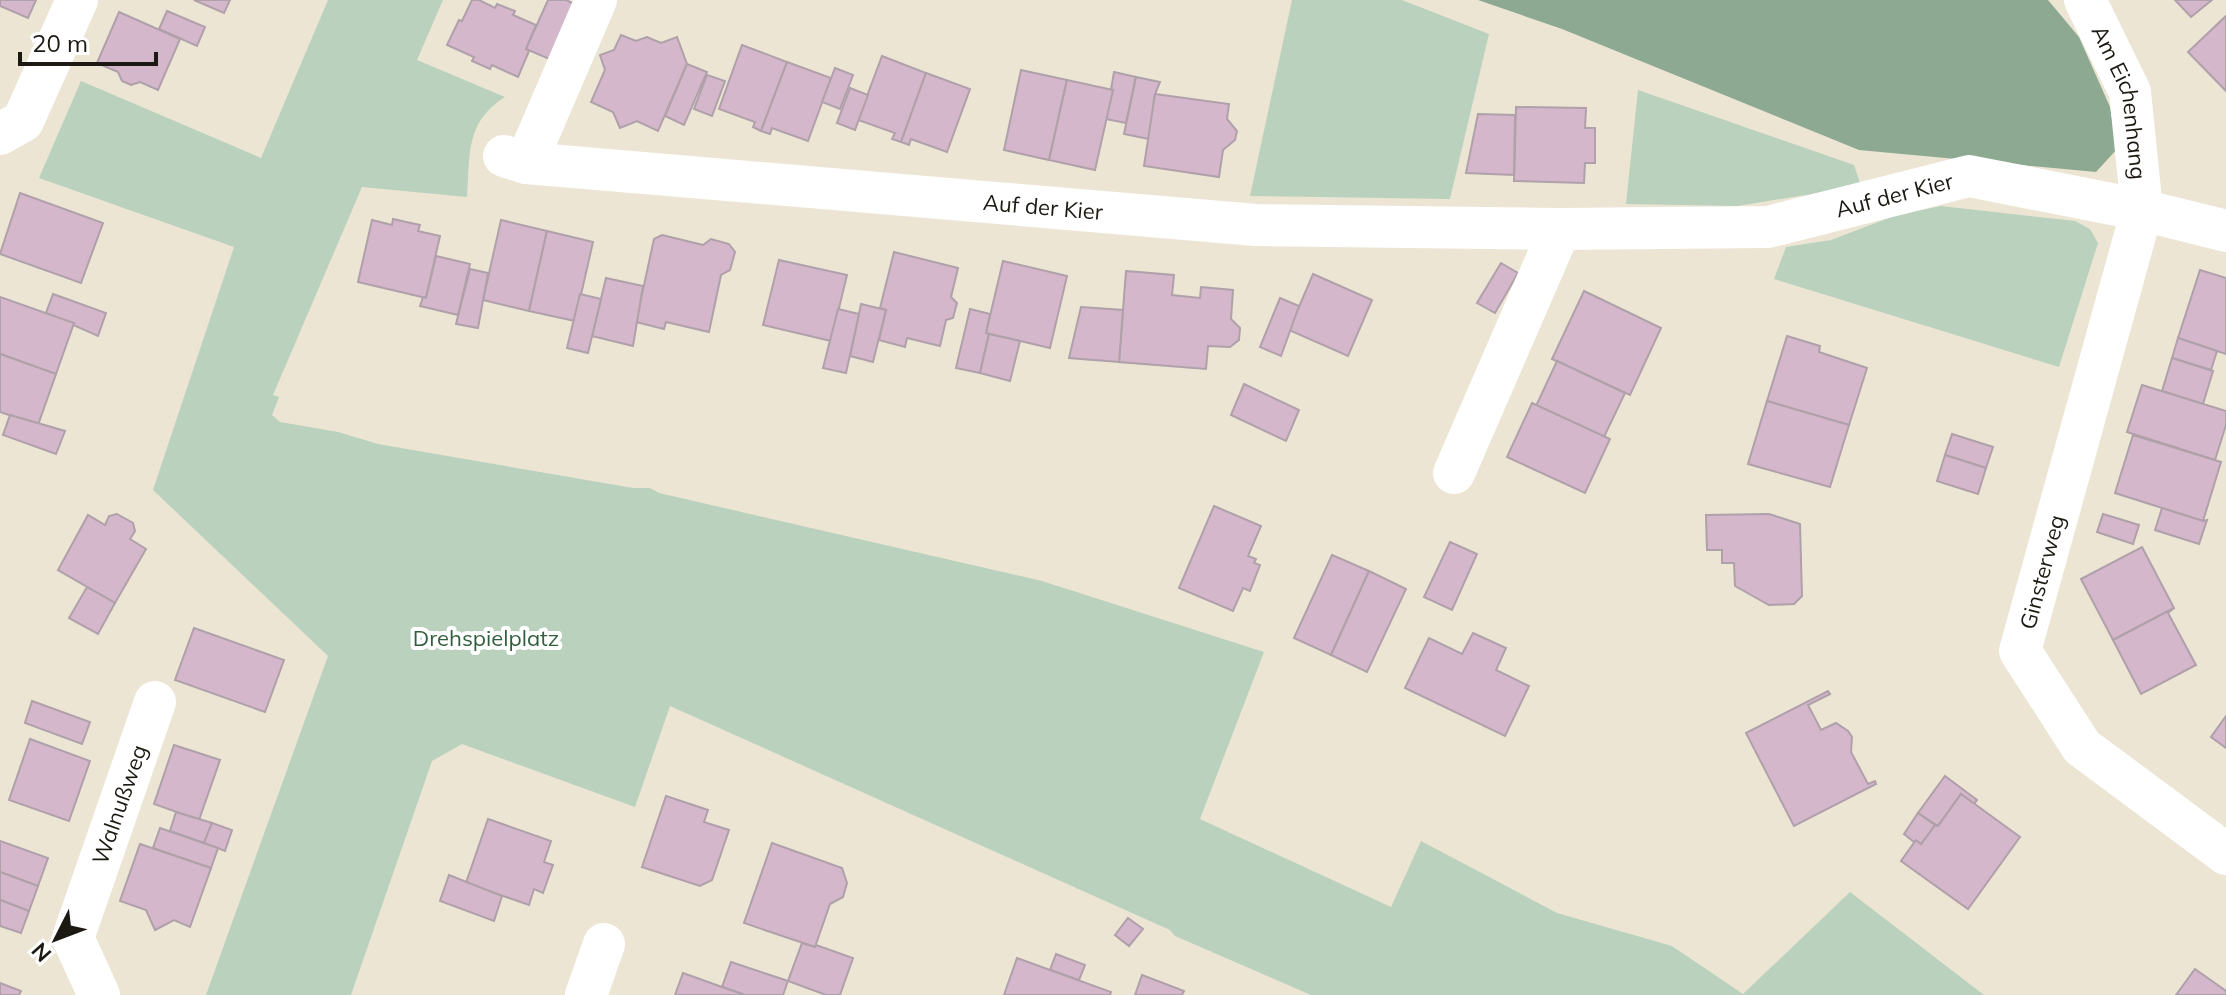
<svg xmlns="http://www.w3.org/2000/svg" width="2226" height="995" viewBox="0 0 2226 995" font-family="Mulish,sans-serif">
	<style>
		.green { fill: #b9d1bd }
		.forest { fill: #8da992 }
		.building { fill: #d5b7cc; stroke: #afa0aa; stroke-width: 2 }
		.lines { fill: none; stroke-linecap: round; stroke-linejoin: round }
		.street { stroke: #fff; stroke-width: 42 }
		.labels { text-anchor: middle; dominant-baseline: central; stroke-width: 8; stroke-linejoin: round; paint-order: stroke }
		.street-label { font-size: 22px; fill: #1c1913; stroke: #fff }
		.park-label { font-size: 22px; fill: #315e3c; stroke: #fff }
	</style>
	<rect width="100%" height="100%" fill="#ece5d4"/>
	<g class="green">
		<path d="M328 0H443L417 60 505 97C465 122 470 155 467 197L362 187 273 395 279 397 272 415 280 422 338 432 378 444 633 488H650L659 493 1042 581 1264 652 1200 819 1391 907 1421 841 1557 913 1672 946 1743 994 1850 892 1984 995H1311L1175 936 1170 930 670 706 635 807 462 744 432 761 351 995H206L328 656 153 490 234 247 39 178 81 81 261 158Z"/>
		<path d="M1292 0H1402L1489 34 1450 199 1250 196Z"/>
		<path d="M1638 90 1854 165 1861 186 1737 206 1626 204Z"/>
		<path d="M1941 206 2075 221 2090 229 2098 243 2059 367 1774 279 1786 247 1831 240 1894 216Z"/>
	</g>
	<path class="forest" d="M1478 0H2048L2079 37 2110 107 2117 149 2096 172 1859 150 1562 29Z"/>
	<g class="building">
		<path d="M0 0H36L28 18 0 6Z"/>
		<path d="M194 0H230L224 13Z"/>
		<path d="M472 0H479L495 8 497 4 515 11 513 15 536 25 526 49 529 51 518 77 492 65 490 69 472 61 474 57 447 45 459 20 462 21Z"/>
		<path d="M548 0H566L579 6 554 61 526 49Z"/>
		<path d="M2175 0H2212L2191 17Z"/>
		<path d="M167 11 205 27 197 46 159 29Z"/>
		<path d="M119 12 180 39 158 90 140 82 131 85 122 81 118 72 97 63Z"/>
		<path d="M2226 16V91L2188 52Z"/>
		<path d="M621 35 636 41 647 37 661 43 677 37 687 64 658 131 637 121 620 128 613 112 591 102 605 70 600 55 614 50Z"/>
		<path d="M742 45 787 62 761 131 753 127 755 122 719 109Z"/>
		<path d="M882 56 926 73 901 142 892 139 895 133 858 120Z"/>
		<path d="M787 62 831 78 808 141 772 128 770 134 761 131Z"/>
		<path d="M687 64 707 72 684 125 665 116Z"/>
		<path d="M835 68 853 75 840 109 822 102Z"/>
		<path d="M1021 70 1067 80 1049 160 1004 150Z"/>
		<path d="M1114 72 1136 77 1126 123 1106 119Z"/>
		<path d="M926 73 970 89 947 152 911 139 909 145 901 142Z"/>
		<path d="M707 75 725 81 712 116 694 109Z"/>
		<path d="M1136 77 1160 82 1155 94 1149 139 1124 134Z"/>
		<path d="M1067 80 1113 90 1095 170 1049 160Z"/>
		<path d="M850 88 868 95 855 130 837 123Z"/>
		<path d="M1155 94 1229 104 1227 119 1237 131 1235 140 1223 150 1219 177 1144 166Z"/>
		<path d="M1516 107 1586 108 1585 128H1595V163H1585L1584 183 1514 181Z"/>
		<path d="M1478 114 1515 115 1514 175 1466 173Z"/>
		<path d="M20 193 103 223 81 283 0 254Z"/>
		<path d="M393 219 420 225 418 231 440 236 426 298 358 282 372 220 392 225Z"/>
		<path d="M501 220 547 231 529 311 483 300Z"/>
		<path d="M547 231 593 242 575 321 529 311Z"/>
		<path d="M662 235 703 245 711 239 729 244 735 252 730 270 721 275 709 332 666 322 664 329 636 322 654 239Z"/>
		<path d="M894 252 958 268 951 297 957 303 953 318 946 320 940 346 907 338 905 347 879 340 886 310 880 308Z"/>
		<path d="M436 256 470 264 458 315 420 306 423 297 426 298Z"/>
		<path d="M779 260 847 275 831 341 763 325Z"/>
		<path d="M1003 261 1067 276 1050 348 986 333Z"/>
		<path d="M1501 263 1518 273 1495 313 1477 303Z"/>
		<path d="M470 269 488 273 478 328 456 324Z"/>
		<path d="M2200 270 2226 278V354L2178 338Z"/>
		<path d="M1126 271 1174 275 1172 295 1200 298 1201 287 1233 290 1231 319 1240 328 1239 340 1230 347 1208 346 1206 369 1119 362Z"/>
		<path d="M1313 274 1372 300 1348 356 1289 330Z"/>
		<path d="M606 278 643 286 633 346 592 336Z"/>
		<path d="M1584 291 1661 328 1630 395 1552 359Z"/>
		<path d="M53 294 106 313 98 336 46 313Z"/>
		<path d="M580 294 601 299 588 353 567 348Z"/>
		<path d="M0 297 74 323 56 374 0 354Z"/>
		<path d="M1280 298 1299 306 1281 356 1260 347Z"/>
		<path d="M861 304 886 310 873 362 850 356Z"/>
		<path d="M1081 307 1123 310 1119 362 1069 358Z"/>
		<path d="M838 309 859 314 846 373 823 368Z"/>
		<path d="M970 309 990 314 986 333 989 334 980 373 956 368Z"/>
		<path d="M989 334 1020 341 1010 381 980 373Z"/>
		<path d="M1787 336 1820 346 1819 352 1867 368 1849 425 1767 401Z"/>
		<path d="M2178 338 2217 351 2211 370 2172 358Z"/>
		<path d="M0 354 56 374 38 425 0 412Z"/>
		<path d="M2172 358 2213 371 2203 404 2162 391Z"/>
		<path d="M1557 361 1625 393 1604 437 1536 406Z"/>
		<path d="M1244 384 1299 410 1286 441 1231 415Z"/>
		<path d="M2142 385 2226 411V425L2215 460 2127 432Z"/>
		<path d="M1767 401 1849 425 1830 487 1748 464Z"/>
		<path d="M1532 403 1610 439 1585 493 1507 457Z"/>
		<path d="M10 415 65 431 56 454 3 435Z"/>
		<path d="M1952 434 1993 447 1986 468 1945 455Z"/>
		<path d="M2133 435 2221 462 2203 521 2115 493Z"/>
		<path d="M1945 455 1986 468 1978 494 1937 481Z"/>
		<path d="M1214 506 1261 526 1248 556 1256 559 1254 563 1260 565 1250 591 1243 588 1233 611 1179 588Z"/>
		<path d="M2162 508 2203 521 2207 520 2199 544 2155 530Z"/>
		<path d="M117 514 133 523 135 531 130 539 146 549 115 603 58 570 88 515 105 525 109 516Z"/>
		<path d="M1769 514 1800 524 1802 596 1794 604 1769 605 1735 586 1734 563H1722V550H1707L1706 515Z"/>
		<path d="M2103 514 2139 525 2133 544 2097 532Z"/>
		<path d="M1450 542 1477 554 1452 610 1424 597Z"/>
		<path d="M2142 547 2174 608 2113 640 2081 579Z"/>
		<path d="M1332 555 1369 571 1331 655 1294 638Z"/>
		<path d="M1369 571 1406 589 1367 672 1331 655Z"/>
		<path d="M87 587 115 603 98 634 69 618Z"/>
		<path d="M2174 608 2168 613 2196 665 2141 694 2113 640Z"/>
		<path d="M194 628 284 660 265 712 175 680Z"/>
		<path d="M1473 633 1506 648 1496 670 1529 686 1505 736 1405 688 1429 638 1462 654Z"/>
		<path d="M1828 691 1830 694 1808 705 1821 730 1836 723 1848 731 1852 737 1851 752 1868 784 1875 781 1876 784 1794 826 1746 733Z"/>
		<path d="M32 701 90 722 82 744 25 723Z"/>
		<path d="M2226 716V748L2211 737Z"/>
		<path d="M30 739 90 761 69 821 9 800Z"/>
		<path d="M174 745 220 760 199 820 154 804Z"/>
		<path d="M1945 776 1977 800 1974 804 1961 794 1938 826 1918 813Z"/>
		<path d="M1961 794 2020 837 1968 909 1901 861 1916 840 1921 844 1935 825 1938 826Z"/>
		<path d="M666 796 708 810 704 822 729 830 712 880 700 886 642 867Z"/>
		<path d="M176 812 212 823 204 843 170 831Z"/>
		<path d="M1918 813 1935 825 1921 844 1916 840 1914 842 1904 834Z"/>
		<path d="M488 819 551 841 544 862 553 865 543 893 534 889 529 905 466 883Z"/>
		<path d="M212 823 232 830 225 851 204 843Z"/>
		<path d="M160 828 218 848 211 868 153 848Z"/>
		<path d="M0 841 48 858 38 886 0 872Z"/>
		<path d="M772 843 842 868 847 883 843 897 830 904 815 947 744 923Z"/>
		<path d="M140 844 211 868 190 927 174 920 155 930 146 910 120 901Z"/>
		<path d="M0 872 38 886 29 911 0 900Z"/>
		<path d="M449 875 502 896 494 921 440 901Z"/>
		<path d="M0 900 29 911 21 933 0 926Z"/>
		<path d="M1128 918 1143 929 1129 946 1115 935Z"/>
		<path d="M802 943 815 947 816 945 853 958 840 995H826L788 981Z"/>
		<path d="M1056 954 1085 965 1079 980 1050 970Z"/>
		<path d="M1017 958 1111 992 1110 995H1004Z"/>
		<path d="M731 962 788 981 783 995H745L722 987Z"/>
		<path d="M2195 969 2226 991V995H2176Z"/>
		<path d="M683 973 722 987 745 995H675Z"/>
		<path d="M1142 975 1184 991 1182 995H1135Z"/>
		<path d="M0 983 21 991 19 995H0Z"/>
	</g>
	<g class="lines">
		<g class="street">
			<path id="s1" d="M2085 0 2130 92 2142 210 2020 651 2082 747 2226 854"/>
			<path d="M0 134 23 121 77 0"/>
			<path id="s2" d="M504 156 526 163 1256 225 1560 229 1768 227 1969 176 2142 210 2226 231"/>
			<path d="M526 163 596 0"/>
			<path d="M1454 473 1560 229"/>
			<path id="s3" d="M99 995 73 938 155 702"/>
			<path d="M586 995 604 944"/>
		</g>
	</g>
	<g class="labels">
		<g class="street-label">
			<text stroke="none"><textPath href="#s1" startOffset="110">Am Eichenhang</textPath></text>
			<text stroke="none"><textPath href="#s2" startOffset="1398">Auf der Kier</textPath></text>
			<text stroke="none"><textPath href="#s2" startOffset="542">Auf der Kier</textPath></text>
			<text transform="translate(2042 572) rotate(-75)">Ginsterweg</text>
			<text stroke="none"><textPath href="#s3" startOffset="204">Walnußweg</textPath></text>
		</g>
		<g class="park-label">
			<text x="486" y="638">Drehspielplatz</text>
		</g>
	</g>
	<g transform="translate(56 939) rotate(228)" stroke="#ffffff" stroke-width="6" paint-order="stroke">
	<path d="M0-6L14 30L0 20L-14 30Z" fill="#1c1913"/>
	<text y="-12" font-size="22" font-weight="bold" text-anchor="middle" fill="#1c1913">N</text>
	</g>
	<path d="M20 52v12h136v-12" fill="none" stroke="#1c1913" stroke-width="4"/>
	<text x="32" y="52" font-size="24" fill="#1c1913" stroke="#ffffff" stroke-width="6" paint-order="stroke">20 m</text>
</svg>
